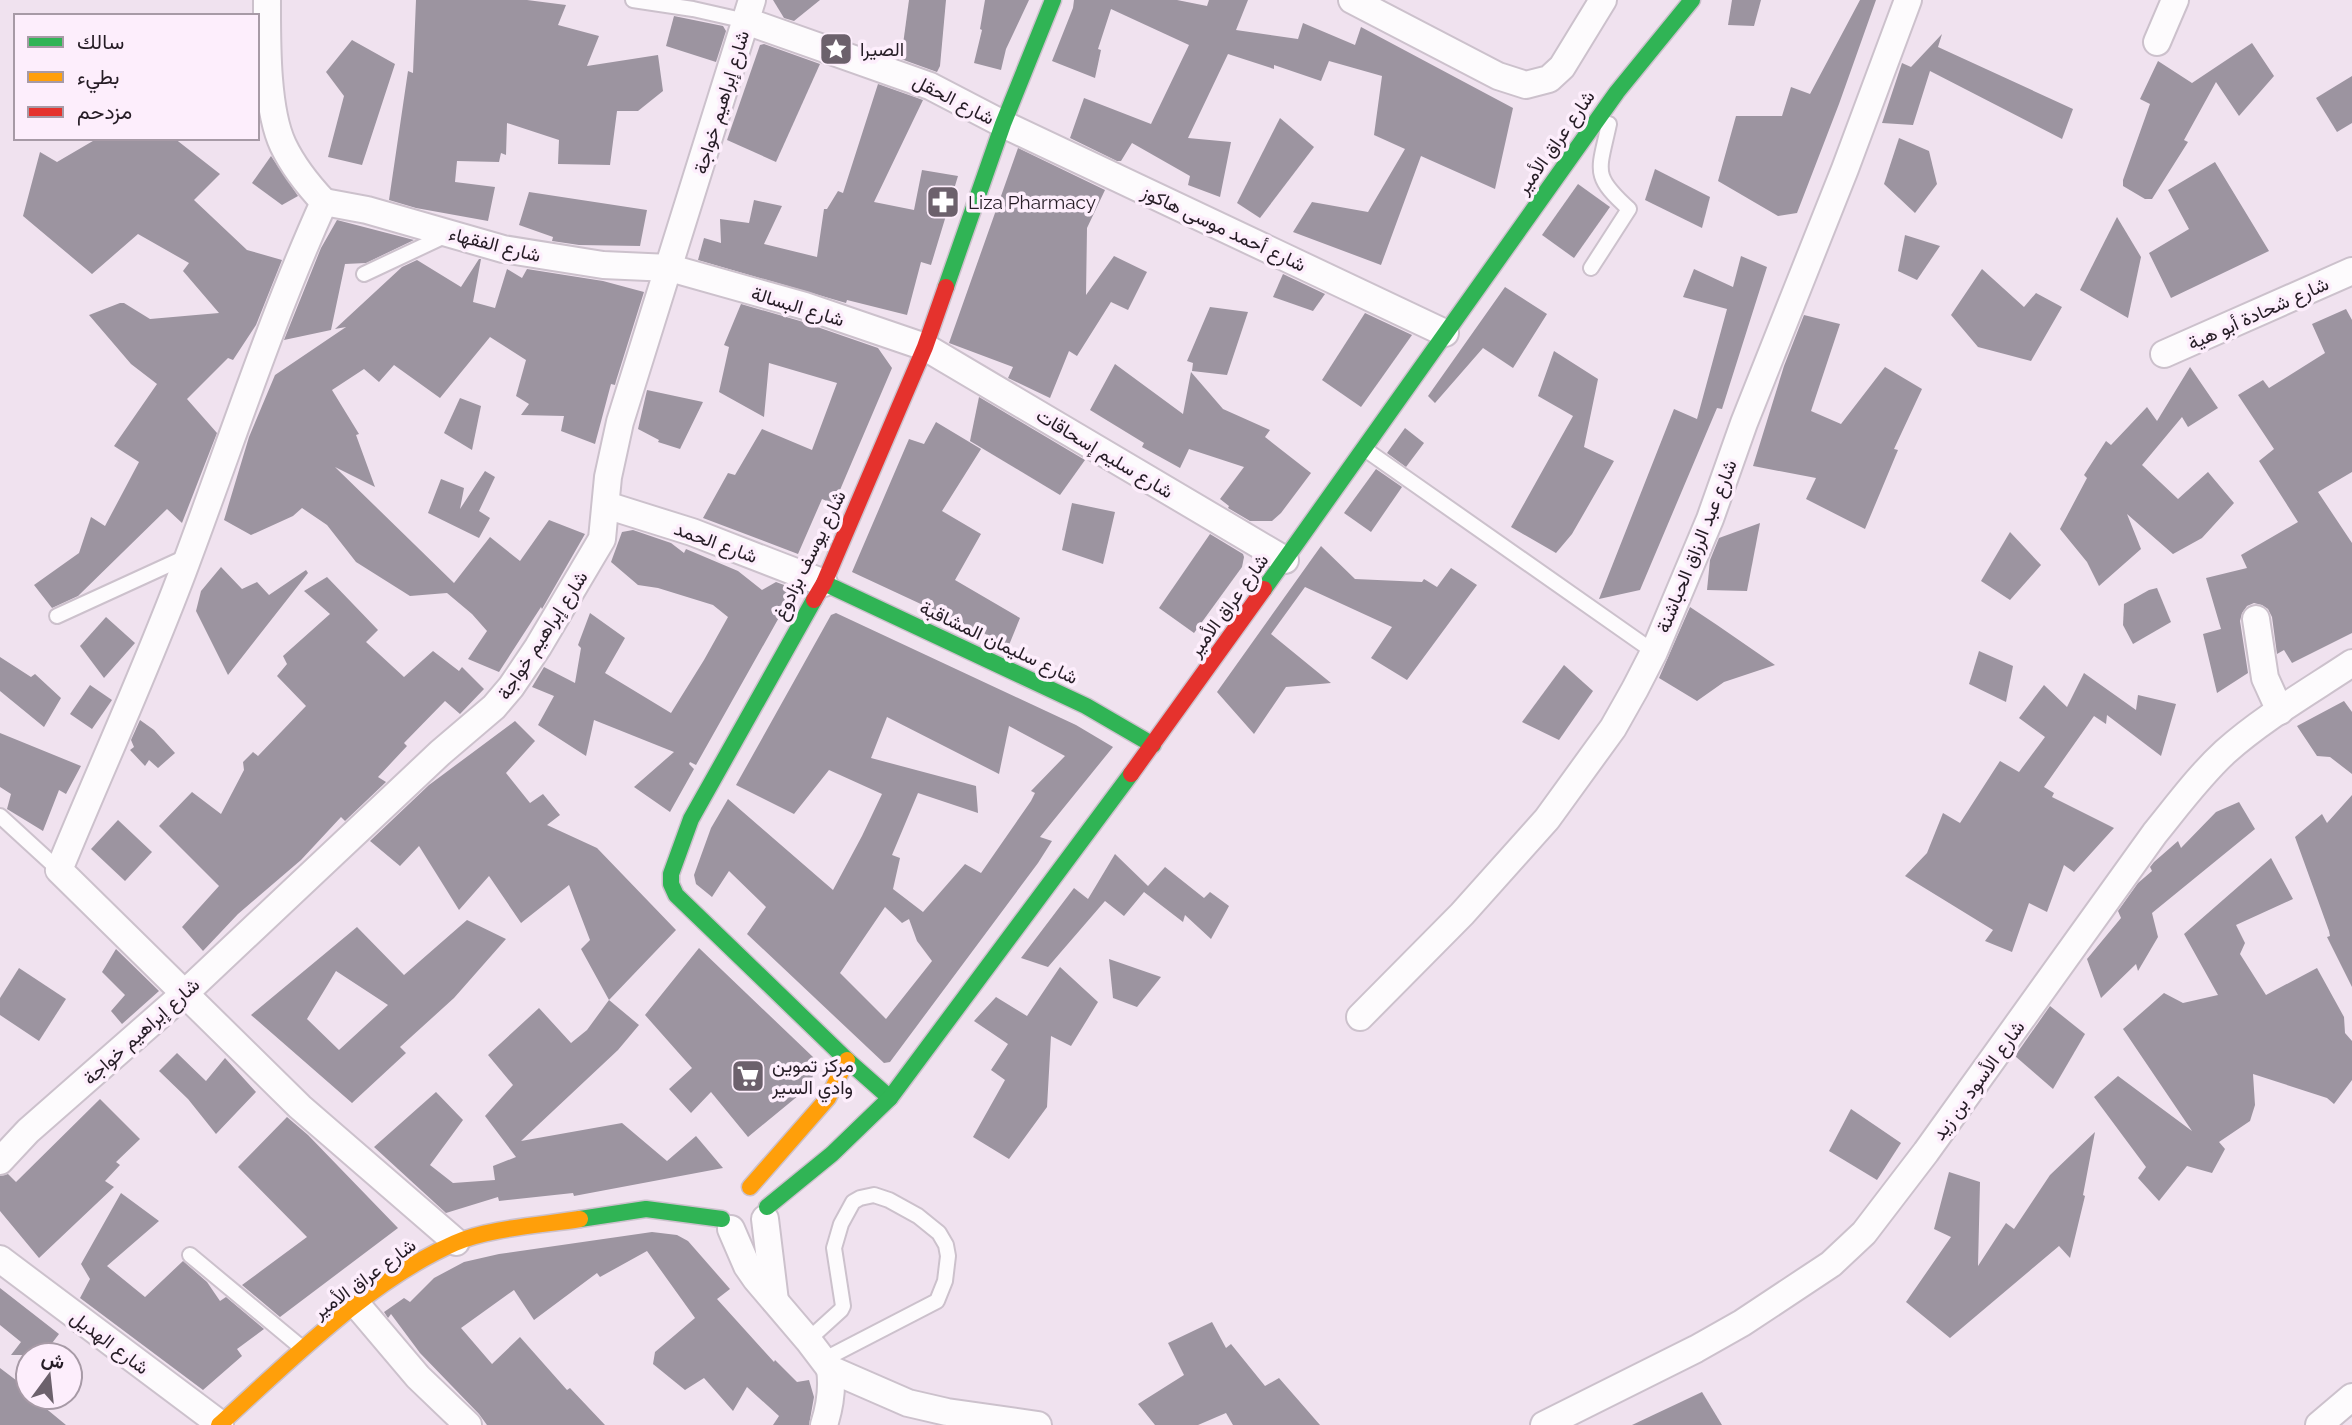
<svg xmlns="http://www.w3.org/2000/svg" width="2352" height="1425" viewBox="0 0 2352 1425" font-family="Raleway,Vazirmatn,sans-serif">
	<style>
		.building { fill: #9c94a0; fill-rule: evenodd }
		.lines { fill: none; stroke-linecap: round; stroke-linejoin: round }
		.lane-casing { stroke: #ccc1cc; stroke-width: 18 }
		.street-casing { stroke: #ccc1cc; stroke-width: 30 }
		.fast-casing { stroke: #ccc1cc; stroke-width: 19 }
		.slow-casing { stroke: #ccc1cc; stroke-width: 19 }
		.jam-casing { stroke: #ccc1cc; stroke-width: 19 }
		.lane { stroke: #fdfbfd; stroke-width: 14 }
		.street { stroke: #fdfbfd; stroke-width: 26 }
		.fast { stroke: #30b455; stroke-width: 16 }
		.slow { stroke: #ff9f0a; stroke-width: 16 }
		.jam { stroke: #e5322d; stroke-width: 16 }
		.labels { text-anchor: middle; dominant-baseline: central; stroke-width: 7; stroke-linejoin: round; paint-order: stroke }
		.poi-label { font-size: 19px; fill: #251c25; stroke: #fdeefc; text-anchor: start }
		.street-label { font-size: 19px; fill: #251c25; stroke: #fdeefc }
	</style>
	<rect width="100%" height="100%" fill="#f0e2ef"/>
	<g class="building">
		<path d="M416 0H527L566 5 558 25 599 36 587 66 658 55 663 91 638 111H617L610 165 558 164 559 140 507 123 506 155 501 153 499 162 457 161 455 182 495 187 488 221 416 208 389 200 408 71 413 73Z"/>
		<path d="M773 0H820L794 21 784 18Z"/>
		<path d="M909 0H946L940 66 937 72 901 59Z"/>
		<path d="M985 0H1029L1006 49 1001 70 974 63 982 30 980 29Z"/>
		<path d="M1074 0H1177L1207 6 1209 0H1248L1236 30 1298 39 1303 23 1355 45 1361 27 1513 108 1495 189 1421 156 1381 265 1293 232 1312 202 1368 212 1405 149 1374 135 1382 76 1329 61 1321 81 1274 65V69L1228 54 1188 138 1231 142 1220 197 1188 185 1190 176 1132 143 1121 161H1117L1070 138 1084 98 1151 124 1189 45 1111 9 1098 49 1101 50 1095 78 1052 61 1073 8Z"/>
		<path d="M1732 0H1761L1754 26 1728 25Z"/>
		<path d="M1860 0H1876L1839 104 1797 213 1778 216 1718 181 1736 116H1782L1791 87 1810 94Z"/>
		<path d="M674 16 723 26 726 31 716 62 666 46Z"/>
		<path d="M1942 34 1938 47 2073 109 2062 139 1930 71 1913 125 1882 123 1902 63 1911 67Z"/>
		<path d="M352 40 395 64 362 165 328 157 344 96 326 72Z"/>
		<path d="M2252 43 2274 76 2239 116 2216 82 2184 140 2188 142 2152 199H2145L2123 186V180L2150 104 2140 99 2158 61 2192 83Z"/>
		<path d="M764 44 820 64 776 162 727 140 760 45Z"/>
		<path d="M2352 76V123L2337 132 2316 98Z"/>
		<path d="M878 84 923 100 874 202 914 210 922 170 958 176 931 265 921 262 907 315 847 300 846 303 698 260 704 238 721 243 720 219 749 223 754 200 782 206 764 244 817 257 824 209H827L838 191 843 193Z"/>
		<path d="M1280 118 1314 147 1260 218 1237 203Z"/>
		<path d="M98 138H174L220 174 194 200 247 250 282 260 256 325 233 360 228 358 187 399 217 433 182 523 167 509 78 596 52 608 34 585 79 553 91 517 105 526 139 462 114 446 157 384 131 364 89 315 120 303H124L150 319 219 313 183 271 189 263 138 234 92 274 23 216 40 152 57 162Z"/>
		<path d="M1899 138 1929 151 1937 184 1915 213 1884 184Z"/>
		<path d="M1018 148 1105 190 1087 228 1086 295 1114 256 1147 272 1128 310 1111 302 1077 356 1069 351 1050 398 1008 378 1013 367 949 343Z"/>
		<path d="M271 156 298 196 282 205 252 183Z"/>
		<path d="M2215 162 2269 251 2171 298 2149 253 2189 229 2168 190Z"/>
		<path d="M1655 169 1710 197 1702 228 1645 200Z"/>
		<path d="M1578 184 1610 207 1574 258 1542 235Z"/>
		<path d="M529 192 647 210 640 246 579 245 552 241 553 237 519 225Z"/>
		<path d="M2117 217 2141 257 2128 318 2080 290Z"/>
		<path d="M337 220 414 240 366 263 345 264 331 330 284 340 321 248Z"/>
		<path d="M1905 235 1940 246 1917 280 1898 271Z"/>
		<path d="M1741 256 1767 267 1722 409 1717 408 1640 590 1599 599 1674 409 1697 419 1727 309 1683 297 1694 269 1733 287Z"/>
		<path d="M479 259H481L473 302 495 308 507 269 522 278 527 269 603 281 644 292 616 381 615 385 611 384 595 444 561 431 564 416 521 415 529 404 516 396 526 360 490 337 440 398 394 365 379 382 364 369 332 390 359 434 356 435 375 487 335 467 454 583 490 537 520 561 549 520 585 534 542 609 541 607 499 672 468 659 487 631 472 614 447 593 410 596 356 562 327 525 302 508 293 516 251 535 224 520 249 437 275 375 346 327 335 329 402 267 417 260 461 287Z"/>
		<path d="M1982 269 2024 307 2036 293 2062 307 2031 361 1978 347 1951 315Z"/>
		<path d="M1283 274 1325 294 1313 311 1273 297Z"/>
		<path d="M1505 287 1547 314 1513 368 1483 348 1435 403 1428 396Z"/>
		<path d="M741 304 800 321 878 348 892 368 834 504 822 499 798 554 703 518 728 473 735 475 762 429 812 450 837 383 769 363 764 417 719 392 729 347 724 345Z"/>
		<path d="M1210 307 1248 312 1227 375 1192 371 1193 363 1187 361Z"/>
		<path d="M2346 309 2352 320V472L2318 492 2352 543V633L2292 663 2284 650 2277 654 2272 617 2268 609 2262 605 2254 603 2247 606 2242 613 2240 621 2248 673 2217 693 2203 634 2221 629 2206 578 2247 568 2241 555 2298 522 2259 461 2274 449 2238 395 2263 380 2269 388 2325 353 2312 324Z"/>
		<path d="M1365 313 1412 335 1361 407 1322 380Z"/>
		<path d="M1804 315 1840 324 1811 411 1841 424 1885 367 1922 389 1894 449 1898 450 1865 529 1806 499 1816 478 1753 466 1784 366Z"/>
		<path d="M1554 351 1598 379 1584 447 1614 461 1572 534 1556 553 1511 527 1573 416 1538 396Z"/>
		<path d="M1115 364 1183 414 1191 372 1223 409 1270 430 1265 437 1311 473 1281 513 1272 521H1250L1228 508 1229 506 1220 499 1244 467 1189 449 1180 468 1142 447 1144 443 1090 410Z"/>
		<path d="M2190 367 2218 408 2188 427 2182 417 2142 465 2178 499 2208 472 2234 503 2202 538 2173 554 2127 514 2141 549 2099 586 2087 562 2060 529 2087 478 2084 475 2106 441 2111 445 2147 407 2157 421Z"/>
		<path d="M647 390 703 402 680 449 658 442 659 440 638 429Z"/>
		<path d="M979 397 1085 460 1060 495 970 441Z"/>
		<path d="M460 398 481 406 472 450 444 433Z"/>
		<path d="M936 422 981 449 942 511 981 534 955 580 1020 618 1009 645 852 572 909 439 924 444Z"/>
		<path d="M1405 428 1424 443 1406 467 1387 453Z"/>
		<path d="M1376 469 1402 487 1371 532 1344 513Z"/>
		<path d="M485 471 495 477 479 511 490 518 479 538 428 513 441 479 464 488 460 509Z"/>
		<path d="M1072 503 1115 512 1103 564 1062 550Z"/>
		<path d="M1760 523 1747 591 1707 590 1710 560 1719 538Z"/>
		<path d="M633 530 671 543 684 553 686 549 738 571 762 590 776 582 795 589 696 765 690 762 689 764 694 769 670 812 634 787 674 752 594 720 586 756 538 725 554 696 532 687 544 667 575 683 581 648 578 645 590 613 625 638 605 673 671 713 704 660 728 617 713 605 658 588 638 585 611 562 622 532Z"/>
		<path d="M2010 532 2041 565 2010 600 1981 581Z"/>
		<path d="M1210 534 1243 554 1244 557 1242 567 1194 633 1159 608Z"/>
		<path d="M1321 546 1355 579 1422 582 1424 579 1437 587 1451 568 1477 585 1407 680 1371 658 1392 627 1305 587 1271 634 1331 683 1286 687 1254 734 1217 692Z"/>
		<path d="M221 567 242 589 257 582 269 595 306 570 308 573 228 675 196 611 201 591Z"/>
		<path d="M327 577 378 630 366 642 404 677 433 651 459 671 462 667 484 689 460 714 445 701 404 743 407 746 378 777 386 782 345 821 341 817 301 860 238 914 203 951 182 927 219 886 159 826 192 792 221 814 244 770 243 762 253 752 258 756 306 706 277 676 287 664 283 656 330 614 304 591Z"/>
		<path d="M2157 588 2171 622 2133 644 2123 625 2124 604 2149 590Z"/>
		<path d="M1690 607 1717 625 1775 665 1724 682 1697 701 1659 678Z"/>
		<path d="M836 613 1076 725 1113 747 1040 837 1052 841 1038 863 890 1062 884 1063 747 934 766 907 729 871 712 897 696 884 694 875 711 828 728 799 833 890 862 836 882 794 829 770 794 814 736 785 831 615ZM887 717 999 774 1009 726 1065 756 1031 791 1035 793 1031 801 981 873 965 864 923 912 893 889 900 858 892 855 918 793 978 813 976 786 871 758ZM885 907 902 923 909 919 917 941 932 961 886 1019 840 973Z"/>
		<path d="M106 617 135 643 104 678 80 646Z"/>
		<path d="M1979 651 2013 666 2006 702 1969 684Z"/>
		<path d="M0 657 31 677 35 674 61 698 44 727 0 691Z"/>
		<path d="M1564 665 1593 691 1559 740 1522 722Z"/>
		<path d="M2084 673 2136 710 2138 695 2176 704 2161 756 2107 715 2106 724 2094 716 2044 787 2054 793 2052 797 2114 828 2074 872 2064 865 2047 912 2029 903 2012 952 1985 941 1993 930 1905 876 1927 853 1943 813 1960 823 2000 761 2019 772 2045 737 2019 718 2044 685 2067 707Z"/>
		<path d="M90 685 112 700 92 729 70 714Z"/>
		<path d="M2344 701 2352 712V774L2330 757 2317 756 2297 726Z"/>
		<path d="M140 720 154 730 175 753 158 768 149 760 145 766 130 750 134 747 131 740Z"/>
		<path d="M515 721 535 741 506 773 530 803 543 794 560 815 547 825 597 848 676 930 609 1000 581 949 590 940 569 885 521 923 489 876 459 910 419 846 400 866 370 841 429 785Z"/>
		<path d="M0 733 81 766 66 794 59 790 43 831 7 809 11 794 0 787Z"/>
		<path d="M2352 795V987L2327 937 2330 936 2329 931 2295 837 2322 814 2327 823Z"/>
		<path d="M2239 802 2255 829 2152 913 2158 937 2138 971 2136 964 2101 998 2087 959 2121 918 2118 911 2138 883 2152 871 2150 867 2154 862 2178 841 2181 848 2216 812Z"/>
		<path d="M118 820 152 852 125 881 91 849Z"/>
		<path d="M1115 854 1148 886 1165 867 1204 898 1210 892 1229 906 1211 939 1185 915 1183 922 1144 892 1124 916 1105 901 1048 967 1021 958 1074 888 1088 899Z"/>
		<path d="M2271 858 2293 899 2236 925 2245 943 2240 954 2266 995 2317 968 2344 1017 2345 1033 2352 1041V1080L2334 1104 2327 1098 2253 1074 2255 1105 2250 1121 2219 1142 2225 1149 2212 1173 2187 1166 2159 1201 2138 1178 2146 1167 2094 1097 2118 1076 2192 1131 2123 1029 2164 993 2183 1003 2218 995 2184 934Z"/>
		<path d="M467 920 506 939 454 998 400 1047 406 1053 352 1103 251 1015 357 927 404 975ZM336 971 388 1005 339 1050 307 1019Z"/>
		<path d="M699 948 813 1057 815 1068 810 1086 748 1137 711 1092 691 1113 669 1089 692 1068 645 1015Z"/>
		<path d="M116 949 159 991 122 1024 111 1011 125 995 102 972Z"/>
		<path d="M1109 959 1161 977 1137 1007 1113 998Z"/>
		<path d="M1060 967 1098 1002 1071 1046 1051 1036 1047 1107 1009 1159 973 1137 1005 1080 991 1070 1008 1044 974 1021 996 997 1027 1016Z"/>
		<path d="M19 968 66 999 39 1041 0 1015V998Z"/>
		<path d="M609 1000 639 1025 618 1050 521 1141 622 1123 667 1161 696 1136 723 1168 574 1196 573 1193 499 1201 498 1197 446 1213 374 1147 436 1092 463 1120 430 1165 453 1183 495 1180 493 1166 516 1157 485 1116 513 1085 488 1055 539 1008 571 1043 587 1030Z"/>
		<path d="M2050 1006 2085 1034 2053 1089 2015 1056Z"/>
		<path d="M177 1053 206 1081 225 1058 256 1092 216 1134 188 1099 159 1071Z"/>
		<path d="M100 1099 140 1139 116 1162 120 1165 105 1181 114 1187 39 1258 0 1211V1176L8 1174 16 1182Z"/>
		<path d="M1851 1109 1901 1143 1877 1180 1829 1151Z"/>
		<path d="M287 1117 308 1135 398 1228 280 1317 242 1285 307 1237 238 1167Z"/>
		<path d="M2095 1132 2083 1195 2085 1196 2070 1258 2059 1246 1950 1338 1906 1302 1951 1237 1934 1229 1949 1172 1980 1182 1978 1266 2006 1223 2014 1229 2050 1175Z"/>
		<path d="M121 1193 159 1221 107 1266 145 1297 183 1261 207 1282 220 1301 226 1297 264 1329 237 1349 242 1356 203 1390 80 1298 90 1279 81 1264Z"/>
		<path d="M652 1232 677 1235 688 1241 730 1289 717 1299 774 1362 775 1360 797 1382 809 1380 814 1397 809 1425H773L779 1416 747 1387 733 1411 704 1378 685 1390 653 1364 655 1352 695 1318 647 1251 600 1277 597 1273 534 1320 514 1290 461 1328 492 1364 520 1337 567 1390 570 1388 605 1425H487L479 1414 420 1353 391 1314 388 1318 384 1312 404 1298 410 1302 434 1278 464 1262 499 1254Z"/>
		<path d="M0 1288 59 1334 43 1355H11L21 1342 0 1325Z"/>
		<path d="M1212 1322 1226 1348 1231 1344 1265 1386 1279 1378 1320 1425H1233L1226 1413 1198 1425H1155L1138 1404 1184 1375 1168 1343Z"/>
		<path d="M0 1368 25 1387 23 1390 28 1394V1397H32L66 1425H0Z"/>
		<path d="M1702 1392 1722 1425H1632Z"/>
	</g>
	<g class="lines">
		<defs>
			<g id="lane">
				<path d="M633 0 693 9 746 21"/>
				<path d="M1591 268 1629 209C1591 175 1599 171 1609 124"/>
				<path d="M364 274 449 234"/>
				<path d="M1366 450 1654 652"/>
				<path d="M57 616 188 556"/>
				<path d="M0 816 59 870"/>
				<path d="M190 1255 302 1348"/>
				<path d="M808 1340 841 1310 843 1306 834 1248 841 1224 853 1202 860 1198 874 1195 889 1200 918 1216 939 1233 946 1245 948 1256 945 1281 937 1301 823 1360"/>
			</g>
			<g id="street">
				<path d="M267 0C267 40 266 109 283 145 293 166 308 185 324 202"/>
				<path d="M1352 0 1498 76 1526 85 1549 79 1562 67 1603 0"/>
				<path d="M746 21 930 86 1003 124 1445 333"/>
				<path d="M2157 42 2175 0"/>
				<path d="M324 202C272 317 233 437 189 555 150 662 102 765 59 870L300 1107 456 1242"/>
				<path d="M324 202 367 210 503 249 603 265 670 268 805 306 925 347 1285 560"/>
				<path d="M2164 354 2352 271"/>
				<path d="M606 505 692 532 824 583"/>
				<path d="M2256 619 2265 678 2280 711"/>
				<path d="M1360 1017 1462 914 1547 819 1613 728 1635 689 1654 652 1710 519 1744 423 1845 169 1908 0"/>
				<path d="M0 1161 28 1131 184 994 440 753 494 707 511 687 538 647 602 539 608 477 620 422 752 0"/>
				<path d="M765 1219 775 1301"/>
				<path d="M731 1229 747 1266 756 1279 808 1340 830 1369 908 1403 947 1412 1038 1425"/>
				<path d="M0 1259 220 1424"/>
				<path d="M357 1305 418 1377 468 1425"/>
				<path d="M824 1425C830 1406 833 1389 830 1369"/>
				<path d="M1544 1425 1696 1349 1742 1323 1831 1264 1864 1233 1926 1152 2155 833C2177 806 2199 776 2225 752 2263 718 2310 691 2352 663"/>
				<path d="M2319 1425 2352 1397"/>
			</g>
			<g id="fast">
				<path d="M946 287 1003 124 1053 0"/>
				<path d="M824 583 1086 706 1153 745"/>
				<path d="M1264 589 1617 92 1692 0"/>
				<path d="M814 600 691 819 671 874V884L676 895 847 1060 890 1098"/>
				<path d="M767 1207 832 1154 890 1098 1131 774"/>
				<path d="M580 1219 646 1209 722 1219"/>
			</g>
			<g id="slow">
				<path d="M750 1187 828 1098 847 1060"/>
				<path d="M219 1425C289 1362 368 1281 455 1243 488 1228 543 1225 580 1219"/>
			</g>
			<g id="jam">
				<path d="M814 600 824 583 925 347 946 287"/>
				<path d="M1131 774 1264 589"/>
			</g>
		</defs>
		<use href="#lane" class="lane-casing"/>
		<use href="#street" class="street-casing"/>
		<use href="#fast" class="fast-casing"/>
		<use href="#slow" class="slow-casing"/>
		<use href="#jam" class="jam-casing"/>
		<use href="#lane" class="lane"/>
		<use href="#street" class="street"/>
		<use href="#fast" class="fast"/>
		<use href="#slow" class="slow"/>
		<use href="#jam" class="jam"/>
	</g>
	<defs>
		<symbol id="sight-square" viewBox="-11 -11 22 22"><rect x="-9" y="-9" width="18" height="18" rx="4" fill="#6c616c" stroke="#fdeefc"/><path d="M0-6L1.8-2.2L6-1.7L2.9 1.2L3.7 5.4L0 3.3L-3.7 5.4L-2.9 1.2L-6-1.7L-1.8-2.2Z" fill="#fff"/></symbol>
		<symbol id="pharmacy-square" viewBox="-11 -11 22 22"><rect x="-9" y="-9" width="18" height="18" rx="4" fill="#6c616c" stroke="#fdeefc"/><path d="M-2-6h4v4h4v4h-4v4h-4v-4h-4v-4h4Z" fill="#fff"/></symbol>
		<symbol id="supermarket-square" viewBox="-11 -11 22 22"><rect x="-9" y="-9" width="18" height="18" rx="4" fill="#6c616c" stroke="#fdeefc"/><path d="M-6-5.5h2.5l.6 2H6L4.5 2H-2.5L-4.4-4H-6ZM-1.5 3.2a1.3 1.3 0 1 0 .1 0ZM3 3.2a1.3 1.3 0 1 0 .1 0Z" fill="#fff"/></symbol>
	</defs>
	<g fill-rule="evenodd">
		<use href="#sight-square" x="817" y="30" width="38" height="38"/>
		<use href="#pharmacy-square" x="924" y="183" width="38" height="38"/>
		<use href="#supermarket-square" x="729" y="1057" width="38" height="38"/>
	</g>
	<g class="labels">
		<g class="poi-label">
			<text x="860" y="49">الصيرا</text>
			<text x="968" y="202">Liza Pharmacy</text>
			<text x="772" y="1065">مركز تموين<tspan x="772" dy="22">وادي السير</tspan></text>
		</g>
		<g class="street-label">
			<text transform="translate(954 99) rotate(27)">شارع الحقل</text>
			<text transform="translate(721 102) rotate(-73)">شارع إبراهيم خواجة</text>
			<text transform="translate(1555 142) rotate(-55)">شارع عراق الأمير</text>
			<text transform="translate(1224 228) rotate(25)">شارع أحمد موسى هاكوز</text>
			<text transform="translate(495 244) rotate(14)">شارع الفقهاء</text>
			<text transform="translate(798 306) rotate(17)">شارع البسالة</text>
			<text transform="translate(2258 313) rotate(-24)">شارع شحادة أبو هية</text>
			<text transform="translate(1105 453) rotate(31)">شارع سليم إسحاقات</text>
			<text transform="translate(716 542) rotate(20)">شارع الحمد</text>
			<text transform="translate(1696 546) rotate(-68)">شارع عبد الرزاق الحباشنة</text>
			<text transform="translate(809 555) rotate(-64)">شارع يوسف بزادوغ</text>
			<text transform="translate(1228 605) rotate(-54)">شارع عراق الأمير</text>
			<text transform="translate(542 635) rotate(-57)">شارع إبراهيم خواجة</text>
			<text transform="translate(999 642) rotate(25)">شارع سليمان المشاقبة</text>
			<text transform="translate(141 1031) rotate(-42)">شارع إبراهيم خواجة</text>
			<text transform="translate(1978 1080) rotate(-54)">شارع الأسود بن زيد</text>
			<text transform="translate(364 1278) rotate(-36)">شارع عراق الأمير</text>
			<text transform="translate(110 1342) rotate(37)">شارع الهديل</text>
		</g>
	</g>
	<rect x="14" y="14" width="245" height="126" fill="#fdeefc" stroke="#a79aa6" stroke-width="2"/>
	<rect x="28" y="37" width="35" height="10" fill="#30b455" stroke="#a79aa6" stroke-width="2"/>
	<text x="77" y="49" font-size="21" fill="#251c25">سالك</text>
	<rect x="28" y="72" width="35" height="10" fill="#ff9f0a" stroke="#a79aa6" stroke-width="2"/>
	<text x="77" y="84" font-size="21" fill="#251c25">بطيء</text>
	<rect x="28" y="107" width="35" height="10" fill="#e5322d" stroke="#a79aa6" stroke-width="2"/>
	<text x="77" y="119" font-size="21" fill="#251c25">مزدحم</text>
	<g transform="translate(49 1376) rotate(15)"><circle r="33" fill="#fdeefc" stroke="#a79aa6" stroke-width="2"/>
	<path d="M0-5L12 26L0 18L-12 26Z" fill="#6c616c"/>
	<text y="-10" font-size="19" font-weight="bold" text-anchor="middle" fill="#251c25">ش</text>
	</g>
</svg>
